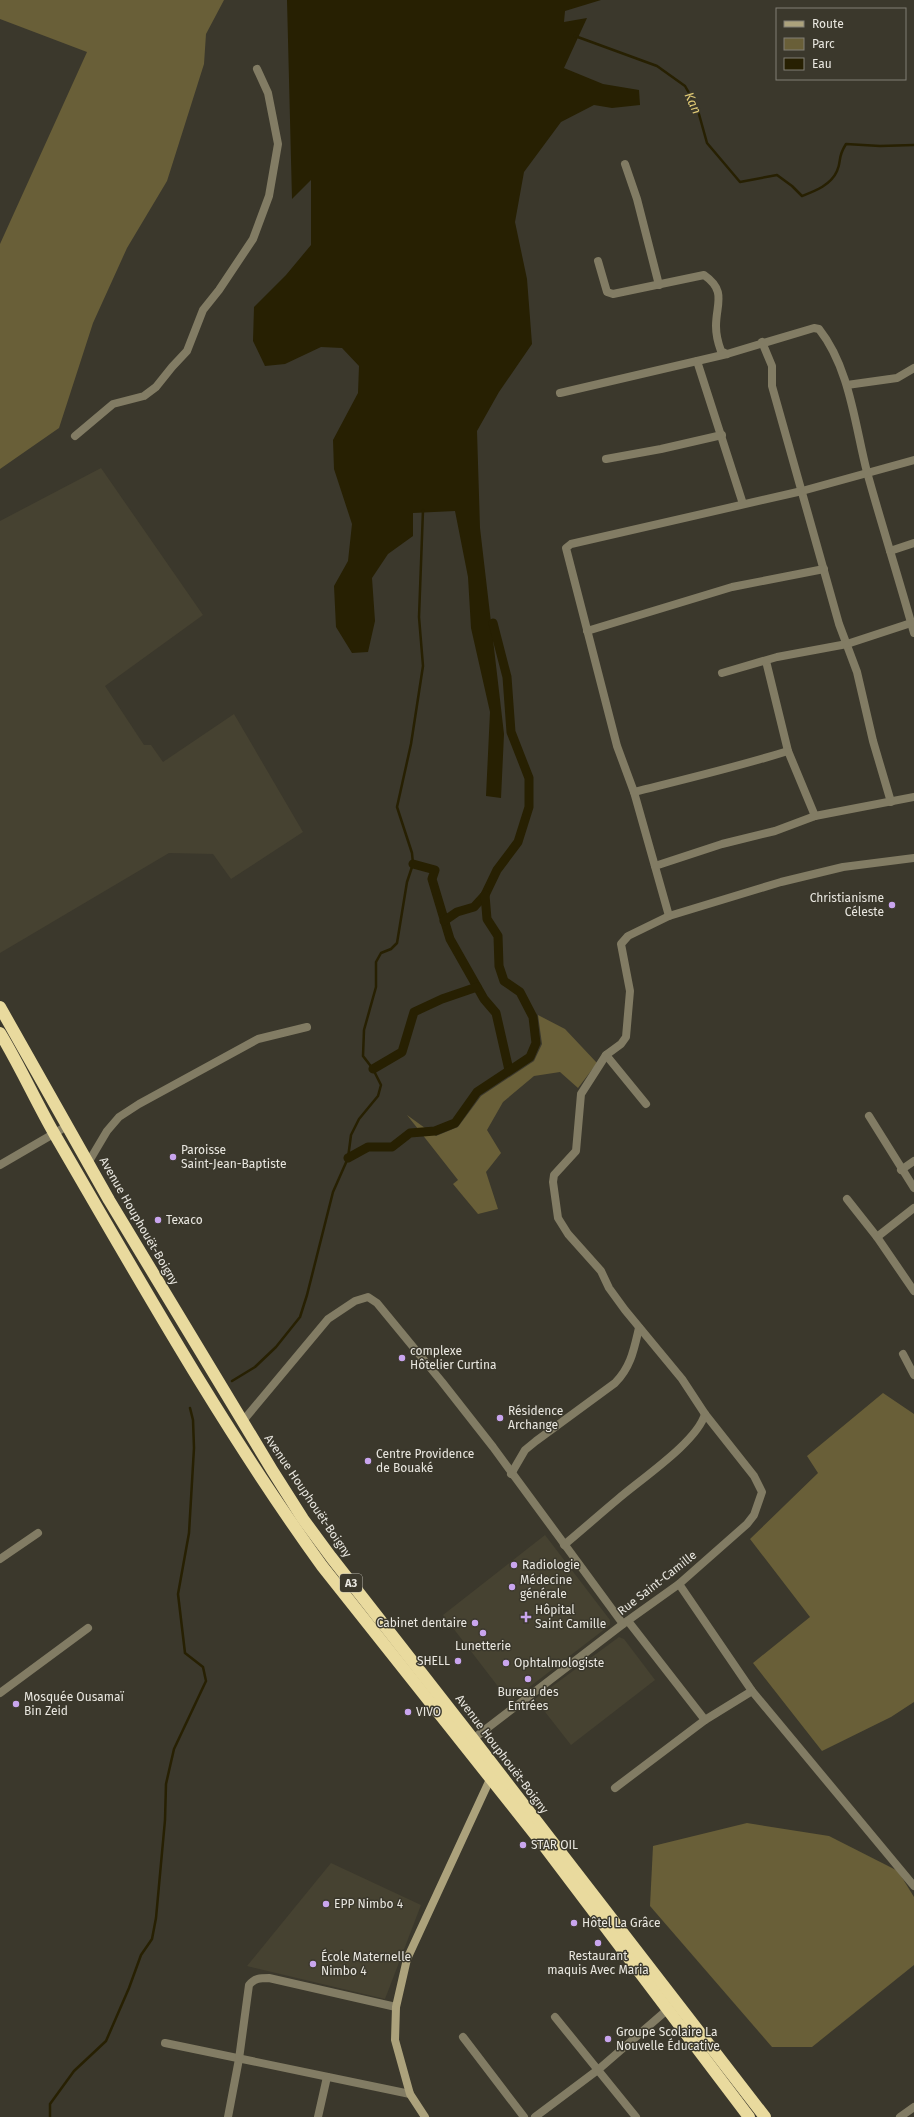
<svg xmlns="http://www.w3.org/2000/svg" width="914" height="2117" viewBox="0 0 914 2117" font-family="'Fira Sans',sans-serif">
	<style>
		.built { fill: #464231 }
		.green { fill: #695f38 }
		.water { fill: #272002 }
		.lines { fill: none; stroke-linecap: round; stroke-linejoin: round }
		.stream { stroke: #272002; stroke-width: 2.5 }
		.canal { stroke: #272002; stroke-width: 9 }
		.street { stroke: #827c64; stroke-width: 8 }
		.secondary { stroke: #aca27c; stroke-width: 8 }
		.highway { stroke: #e9da9e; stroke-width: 12 }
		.poi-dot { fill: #c9a5ee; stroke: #3b382c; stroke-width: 1.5 }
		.labels { text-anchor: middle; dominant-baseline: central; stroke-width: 3; stroke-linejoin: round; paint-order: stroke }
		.shield { fill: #3b382c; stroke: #b5b2aa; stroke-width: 1 }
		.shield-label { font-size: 11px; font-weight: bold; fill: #e9e7e0 }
		.poi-label { font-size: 12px; fill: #e9e7e0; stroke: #3b382c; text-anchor: start }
		.street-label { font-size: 12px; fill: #e9e7e0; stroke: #3b382c }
		.water-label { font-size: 13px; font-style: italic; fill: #e0ca75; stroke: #3b382c }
	</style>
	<rect width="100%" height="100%" fill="#3b382c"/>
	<g class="built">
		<path d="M101 468 203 615 105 686 144 745H151L163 762 234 714 303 832 231 879 213 854 169 853 0 953V521Z"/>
		<path d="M545 1535 610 1620V1625L510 1702 443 1615Z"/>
		<path d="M619 1637 624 1639 655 1680 571 1745 535 1699Z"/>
		<path d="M331 1863 421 1905 385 1999 247 1966Z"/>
	</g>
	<g class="green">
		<path d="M0 0H224L206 34 204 64 167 181 127 248 93 323 59 428 0 469V244L87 52 0 19Z"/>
		<path d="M538 1015 565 1029 597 1063 578 1088 560 1072 534 1076 503 1102 487 1130 501 1153 486 1172 498 1209 478 1214 453 1184 458 1180 407 1115 436 1136 458 1127 481 1096 534 1061 542 1044Z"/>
		<path d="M883 1393 914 1414V1702L891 1717 822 1751 753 1663 810 1617 750 1539 818 1473 807 1456Z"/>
		<path d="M747 1823 829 1836 898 1871 914 1897V1965L812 2047H772L650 1906 653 1846Z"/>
	</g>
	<path class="water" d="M287 0H601L565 11 564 22 587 18 564 68 603 84 639 90 640 105 612 108 594 105 561 122 524 172 515 222 527 279 532 344 499 392 477 431 480 528 504 734 501 798 486 796 490 712 471 628 468 577 455 511 413 513V536L388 554 372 578 375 621 368 652 352 653 336 627 334 586 348 561 352 524 334 469 333 440 358 393 359 366 342 348 321 347 285 364 265 366 253 341 254 307 286 275 311 245V180L292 199Z"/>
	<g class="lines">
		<g class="stream">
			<path d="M575 36 657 66 685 86 697 107 707 143 740 182 777 175 792 186 802 196C815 191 831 185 837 171 842 160 837 158 846 144L880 146 914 145"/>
			<path d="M232 1381 255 1367 276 1347 300 1317 307 1295 333 1192 348 1158 351 1135 359 1119 378 1096 381 1085 373 1069 363 1056 364 1030 376 987V962L381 953 391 949 397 943 407 882 413 864 412 853 397 807 411 744 423 666 419 617 423 510"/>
			<path d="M50 2117V2104L74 2071 106 2041 129 1988 141 1955 152 1939 156 1918 165 1820 166 1784 174 1749 206 1681 203 1667 185 1653 178 1594 189 1533 194 1448 193 1420 190 1408"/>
		</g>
		<g class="canal">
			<path d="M413 864 435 870 432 879 450 939 484 999 496 1013 509 1070"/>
			<path d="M444 921 457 912 474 907 485 895 497 870 518 842 529 807V778L511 732 507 677 493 623"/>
			<path d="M373 1069 402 1052 414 1012 442 999 477 987"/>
			<path d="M348 1158 368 1147H392L410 1133 435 1131 455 1123 477 1092 530 1057 536 1043 533 1017 520 992 504 981 499 966 498 936 487 919 485 895"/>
		</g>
		<g class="street">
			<path d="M625 164 637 199 659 285"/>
			<path d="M598 261 607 292 613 294 704 275C727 291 716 304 716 326 716 335 718 343 721 351L727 354"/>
			<path d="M762 342 772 366V386L839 624 857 672 873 741 891 802"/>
			<path d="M697 361 743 504"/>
			<path d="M847 385 897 378 914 368"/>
			<path d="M560 393 727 354 814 328 819 329C850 368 855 426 867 472 882 526 899 579 914 633"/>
			<path d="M75 436 113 404 144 396 156 387 172 367 187 351 203 310 219 290 253 239 269 196 278 144 268 93 257 69"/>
			<path d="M606 459 661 449 722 435"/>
			<path d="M890 551 914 543"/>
			<path d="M587 631 732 587 824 569"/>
			<path d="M766 661 788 751 815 816"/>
			<path d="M722 673 777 657 847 644 911 623"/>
			<path d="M634 792C686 779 737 767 788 751"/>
			<path d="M655 866 722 844 775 831 815 816 914 797"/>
			<path d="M669 916 634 792 617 746 566 548 571 544 802 491 914 460"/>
			<path d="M606 1055 646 1104"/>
			<path d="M869 1116 914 1188"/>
			<path d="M88 1163 107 1131 119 1117 139 1104 258 1039 307 1027"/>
			<path d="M0 1165 67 1126"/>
			<path d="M901 1170 914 1161"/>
			<path d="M847 1199 877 1237 914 1291"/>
			<path d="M877 1237 914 1208"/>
			<path d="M903 1354 914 1375"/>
			<path d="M242 1422 328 1319 355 1301 368 1297 377 1303 442 1382 493 1447 623 1624"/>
			<path d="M511 1474 525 1450 536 1441 615 1383C631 1367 634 1349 639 1328"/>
			<path d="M564 1545C582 1530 600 1514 618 1499 641 1479 697 1442 705 1414"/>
			<path d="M0 1559 38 1533"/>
			<path d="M679 1584 752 1691 914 1886"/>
			<path d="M628 1621 705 1720"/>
			<path d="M0 1693 88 1628"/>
			<path d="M473 1739 623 1624 679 1584 747 1524 754 1515 762 1492 754 1476 705 1414 682 1379 625 1310 609 1288 601 1271 568 1234 558 1218 553 1182 554 1175 576 1151 581 1094 606 1055 621 1044 626 1037 630 991 621 944 628 936 669 916 781 882 843 867 914 858"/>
			<path d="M615 1788 705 1720 752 1691"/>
			<path d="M555 2017 636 2117"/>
			<path d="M463 2037 524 2117"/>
			<path d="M165 2043 410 2094"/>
			<path d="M228 2117 239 2059 249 1985C255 1978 260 1978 269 1978L396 2007"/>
			<path d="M318 2117 327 2077"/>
			<path d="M535 2117 599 2069 667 2010"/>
			<path d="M900 2117 914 2107"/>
		</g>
		<path class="secondary" d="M425 2117 410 2094 395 2040 396 2007 407 1959 492 1775"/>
		<g class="highway">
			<path d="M0 1007 109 1200 272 1470 303 1519 331 1557 473 1739 765 2117"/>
			<path d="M0 1033C20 1066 36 1102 55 1135 140 1281 223 1429 322 1566L541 1842 749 2117"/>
		</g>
	</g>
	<g class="poi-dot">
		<circle cx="892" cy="905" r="4"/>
		<circle cx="173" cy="1157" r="4"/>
		<circle cx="158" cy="1220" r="4"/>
		<circle cx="402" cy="1358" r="4"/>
		<circle cx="500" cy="1418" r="4"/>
		<circle cx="368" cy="1461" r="4"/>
		<circle cx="514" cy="1565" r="4"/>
		<circle cx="512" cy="1587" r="4"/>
		<path d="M524 1611h4v4h4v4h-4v4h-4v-4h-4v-4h4z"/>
		<circle cx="475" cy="1623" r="4"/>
		<circle cx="483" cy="1633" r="4"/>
		<circle cx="458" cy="1661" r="4"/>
		<circle cx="506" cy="1663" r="4"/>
		<circle cx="528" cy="1679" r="4"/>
		<circle cx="16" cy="1704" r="4"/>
		<circle cx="408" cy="1712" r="4"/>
		<circle cx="523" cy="1845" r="4"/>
		<circle cx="326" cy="1904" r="4"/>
		<circle cx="574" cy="1923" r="4"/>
		<circle cx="598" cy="1943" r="4"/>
		<circle cx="313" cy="1964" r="4"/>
		<circle cx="608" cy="2039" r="4"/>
	</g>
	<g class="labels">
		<rect class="shield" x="340" y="1574" width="22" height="18" rx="3"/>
		<g class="shield-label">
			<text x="351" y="1583">A3</text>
		</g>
		<g class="poi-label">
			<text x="884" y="898" text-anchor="end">Christianisme<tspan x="884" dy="14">Céleste</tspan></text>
			<text x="181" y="1150">Paroisse<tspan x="181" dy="14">Saint-Jean-Baptiste</tspan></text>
			<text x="166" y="1220">Texaco</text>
			<text x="410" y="1351">complexe<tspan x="410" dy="14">Hôtelier Curtina</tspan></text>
			<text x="508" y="1411">Résidence<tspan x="508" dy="14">Archange</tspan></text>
			<text x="376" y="1454">Centre Providence<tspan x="376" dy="14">de Bouaké</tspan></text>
			<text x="522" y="1565">Radiologie</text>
			<text x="520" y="1580">Médecine<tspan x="520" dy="14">générale</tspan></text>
			<text x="535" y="1610">Hôpital<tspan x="535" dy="14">Saint Camille</tspan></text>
			<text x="467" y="1623" text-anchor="end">Cabinet dentaire</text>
			<text x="483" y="1646" text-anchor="middle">Lunetterie</text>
			<text x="450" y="1661" text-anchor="end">SHELL</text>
			<text x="514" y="1663">Ophtalmologiste</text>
			<text x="528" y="1692" text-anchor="middle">Bureau des<tspan x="528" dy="14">Entrées</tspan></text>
			<text x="24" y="1697">Mosquée Ousamaï<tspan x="24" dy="14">Bin Zeid</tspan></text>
			<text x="416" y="1712">VIVO</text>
			<text x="531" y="1845">STAR OIL</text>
			<text x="334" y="1904">EPP Nimbo 4</text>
			<text x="582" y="1923">Hôtel La Grâce</text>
			<text x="598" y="1956" text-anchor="middle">Restaurant<tspan x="598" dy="14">maquis Avec Maria</tspan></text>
			<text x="321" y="1957">École Maternelle<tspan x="321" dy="14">Nimbo 4</tspan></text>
			<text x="616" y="2032">Groupe Scolaire La<tspan x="616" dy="14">Nouvelle Éducative</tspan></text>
		</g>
		<g class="street-label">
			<text transform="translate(139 1221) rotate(60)">Avenue Houphouët-Boigny</text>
			<text transform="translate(308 1496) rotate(56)">Avenue Houphouët-Boigny</text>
			<text transform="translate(657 1583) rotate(-38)">Rue Saint-Camille</text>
			<text transform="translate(502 1754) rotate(53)">Avenue Houphouët-Boigny</text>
		</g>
		<g class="water-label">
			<text transform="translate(693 103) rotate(65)">Kan</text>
		</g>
	</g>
	<rect x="776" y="8" width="130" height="72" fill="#3b382c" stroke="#817e74"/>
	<rect x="784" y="21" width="20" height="6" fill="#aca27c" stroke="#817e74"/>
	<text x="812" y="28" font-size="12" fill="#e9e7e0">Route</text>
	<rect x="784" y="38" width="20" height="12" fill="#695f38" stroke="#817e74"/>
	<text x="812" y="48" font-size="12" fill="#e9e7e0">Parc</text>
	<rect x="784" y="58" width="20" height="12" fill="#272002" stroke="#817e74"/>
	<text x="812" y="68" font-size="12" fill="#e9e7e0">Eau</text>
</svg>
